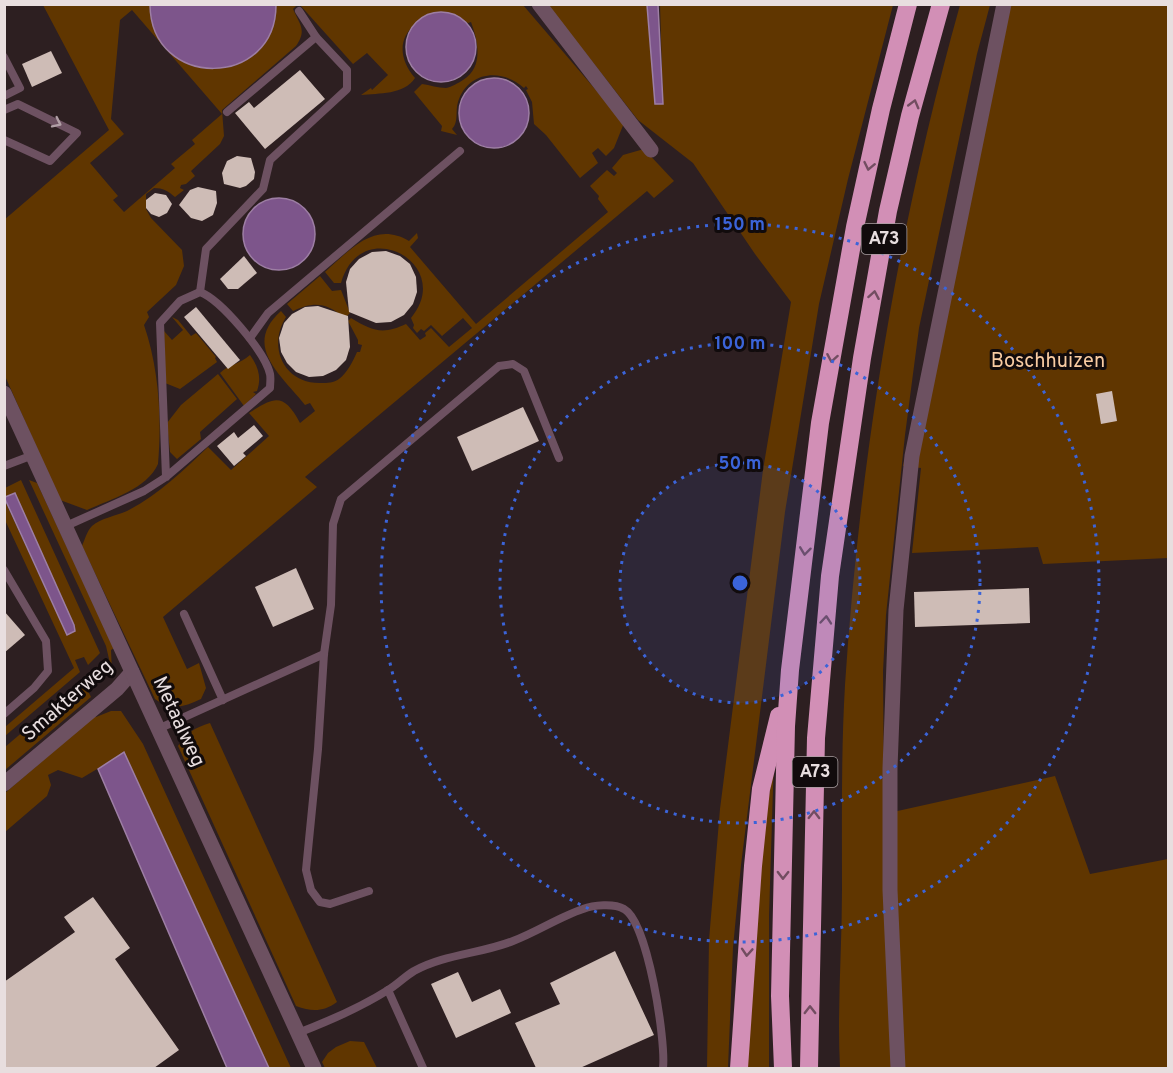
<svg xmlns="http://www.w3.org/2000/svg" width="1173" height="1073" viewBox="0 0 1173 1073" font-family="Overpass,sans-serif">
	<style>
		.green { fill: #603600; fill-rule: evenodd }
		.water { fill: #7d558b; stroke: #9d7ea4; stroke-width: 1.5 }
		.building { fill: #cebcb6 }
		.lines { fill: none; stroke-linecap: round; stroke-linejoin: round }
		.service { stroke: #6d5161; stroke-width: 8 }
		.minor { stroke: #6d5161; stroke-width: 15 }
		.tertiary { stroke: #6d5161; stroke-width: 15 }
		.motorway { stroke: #d28fb6; stroke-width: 18 }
		.oneway { stroke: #724d61 }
		.oneway2 { stroke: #b19fa6 }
		.ring { fill: none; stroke: #3b64d9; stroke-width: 3; stroke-dasharray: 3 6 }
		.labels { text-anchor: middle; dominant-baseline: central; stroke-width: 6; stroke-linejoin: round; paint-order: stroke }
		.shield { fill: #110b0c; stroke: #a89fa0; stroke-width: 1.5 }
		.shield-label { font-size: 18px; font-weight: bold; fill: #e8dedf }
		.park-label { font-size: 20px; fill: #f9cca2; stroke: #110b0c }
		.street-label { font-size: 20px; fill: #e8dedf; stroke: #110b0c }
		.centre { fill: #3b64d9; stroke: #110b0c; stroke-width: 3 }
		.ring-label { font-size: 18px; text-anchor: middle; font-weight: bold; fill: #3b64d9; stroke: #110b0c; stroke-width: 6; stroke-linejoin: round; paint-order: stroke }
	</style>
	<rect width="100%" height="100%" fill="#2d1f21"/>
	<g class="green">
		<path d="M43 5H297L293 9C300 25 307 30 296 46L222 110 224 136 220 144 191 171 195 176 186 184 181 185 180 188 184 190 175 197C168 191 163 188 154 188L146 194V209L151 218 182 250 184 266 176 285 147 312 149 317 144 325C159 369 162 418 158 464 147 489 111 499 87 510L60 500 5 376 4 220 109 130ZM132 10 222 114 192 140 195 144 171 164 175 168 124 212 113 200 118 196 90 163 124 134 111 119 120 20Z"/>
		<path d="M300 5H523L624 123 614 148 606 156 598 148 592 153 598 163 580 178 546 135 534 124 532 102 526 90 528 89 526 86 524 88C502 68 468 71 458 102 455 111 459 122 452 129L457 135 441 131 442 126 414 92 422 84C430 85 438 88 446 88 452 87 458 83 463 80 485 66 477 39 471 22L468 23C429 0 379 36 415 78 404 95 379 93 361 95L371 88 372 90 388 75 367 53 353 64Z"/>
		<path d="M548 5H647L655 103 663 104 660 5H893L848 179 819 304 785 512 741 865 733 947 728 1068H707L709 940 720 809 763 470 791 302 755 254 693 163 638 120Z"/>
		<path d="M960 5H990L977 54 919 328 905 435 886 615 883 671 884 814 1055 776 1090 874 1168 859V1068H840C837 1009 842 949 842 890 842 822 841 753 845 685 860 456 898 226 960 5Z"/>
		<path d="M1002 5H1168V558L1043 564 1038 547 912 553 921 468 903 466Z"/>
		<path d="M644 149 674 181 654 198 647 191 305 477 317 487 163 617 187 669 199 663 206 688 201 699C184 707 172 711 155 699L82 546C85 539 87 531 92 526 101 518 116 516 127 511 158 495 183 471 208 447L231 470 269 436 249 413C275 396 284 393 300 423L315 411 310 403 305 405C281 375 242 346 281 311L286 317C267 347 284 384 321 383 327 383 334 383 339 379 347 373 353 361 357 352H360L362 345 358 344V340L348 321 351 318C372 331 383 335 406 324L420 340 426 336 425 333 431 328 449 347 472 328 463 318 442 336 431 325 424 331 421 329 417 333 413 328 414 325 411 318C456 264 361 212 341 283H334L325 272C349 251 374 220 409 241L417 233 418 238 410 247 476 324 608 212 598 199 599 196 590 186 607 170 614 176 617 173 612 168 623 155Z"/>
		<path d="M320 276 332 291 341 290 350 313 345 318C326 303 315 301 293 311L287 304Z"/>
		<path d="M172 317 178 320 191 336 196 333 216 357 215 358 217 362 180 389 165 383 164 331 172 340 183 330Z"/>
		<path d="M250 355C258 366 262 377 257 391L253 392 256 394 244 406 220 373C228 365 240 364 250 355Z"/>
		<path d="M218 374 237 399 200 432 201 439 177 459 170 452 167 423 181 405Z"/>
		<path d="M21 480 100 653 88 665 84 657 75 660 80 672 5 736V727L74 668 5 520 4 499 67 635 74 625 15 494 5 497V488Z"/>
		<path d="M29 480 37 483 114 648 111 650 112 672 106 646Z"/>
		<path d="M83 681 91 697 5 770V747Z"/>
		<path d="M111 711H121L143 744 291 1068H269L124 753 82 778 58 770 48 775 51 785 47 796 5 832V793L95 716 96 717Z"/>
		<path d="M210 723 337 1002C323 1012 312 1012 296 1006L178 746C186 732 195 728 210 723Z"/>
		<path d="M774 757 769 916V1068H745L750 944Z"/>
		<path d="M350 1041 364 1042 377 1068H325L322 1062 328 1053 336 1047Z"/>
	</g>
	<g class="water">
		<path d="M150 5H276C276 89 151 90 150 5Z"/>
		<path d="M647 5H658L663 104H655Z"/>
		<circle cx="441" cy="47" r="35"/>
		<circle cx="494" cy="113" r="35"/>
		<circle cx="279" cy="234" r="36"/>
		<path d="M15 493 74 625 75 631 67 635 5 499V497Z"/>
		<path d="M124 752 269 1068H227L98 769Z"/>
	</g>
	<g class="building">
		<path d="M51 51 62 73 32 87 22 64Z"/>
		<path d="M300 70 325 99 265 149 235 113 249 102 254 108Z"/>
		<path d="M237 156 251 158 255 172 254 179 246 186 240 188 224 184 222 173 227 161Z"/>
		<path d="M198 187 216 191 217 203 213 215 202 221 191 218 179 205 190 190Z"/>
		<path d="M155 193 166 195 172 204 167 213 159 217 151 214 146 208V200Z"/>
		<path d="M386 251 400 256 410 264 416 277 417 292 413 304 404 315 391 322 376 323 349 312 346 282 350 269 359 259 372 252Z"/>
		<path d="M244 256 257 273 238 289H228L220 279Z"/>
		<path d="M318 306 348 316 350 347 346 360 336 370 323 376 309 377 296 372 287 363 281 352 279 338 284 323 292 314 305 307Z"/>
		<path d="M196 307 240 360 228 369 184 317Z"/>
		<path d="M1112 391 1117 421 1101 424 1096 394Z"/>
		<path d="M523 407 539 441 472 471 457 437Z"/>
		<path d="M254 425 263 436 243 453 246 456 234 466 217 446 234 432 238 438Z"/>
		<path d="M296 568 314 609 273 627 255 587Z"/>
		<path d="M1029 588 1030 623 915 627 914 592Z"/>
		<path d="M4 611 25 635 4 653Z"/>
		<path d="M93 897 130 948 115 959 179 1050 154 1068H4V982L75 932 64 917Z"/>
		<path d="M615 951 654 1035 580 1068H536L515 1023 560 1004 550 983Z"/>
		<path d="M458 972 472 1002 500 989 511 1013 456 1038 431 984Z"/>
	</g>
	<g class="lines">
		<g class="service">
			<path d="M299 11 316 37"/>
			<path d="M4 57 20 88 4 96"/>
			<path d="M4 110 18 104 77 133 50 161 4 140"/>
			<path d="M200 292 206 249 263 189 270 160 347 89V70L316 37 227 112"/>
			<path d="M250 338 268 313 460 151"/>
			<path d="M4 466 33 455"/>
			<path d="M66 526 144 491 166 477 270 388C270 384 271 378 270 374 265 352 221 300 200 292L180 301 160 323 166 477"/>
			<path d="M4 570 46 641 48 671 34 688 4 714"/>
			<path d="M184 614 223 700"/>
			<path d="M158 729 324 654"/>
			<path d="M369 891 330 904 320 902 311 890 306 870 318 749 324 654 331 605 333 524 341 499 499 366 513 364 524 371 559 458"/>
			<path d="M388 990 423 1068"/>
			<path d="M298 1033C329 1021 360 1008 388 990 397 985 404 977 414 971 445 954 480 954 513 941 537 932 559 917 583 909 593 905 614 903 624 909 648 922 666 1041 663 1068"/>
		</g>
		<g class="minor">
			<path d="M539 4 651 150"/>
			<path d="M4 784 117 689 132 672"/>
			<path d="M898 1068 890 890V768L896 610 912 456 1004 4"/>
		</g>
		<path class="tertiary" d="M4 393 314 1068"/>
		<g class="motorway">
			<path d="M739 1068 753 866 761 789 779 716"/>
			<path d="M783 1068 780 996 786 726 790 670 820 423 855 227 881 109 908 4"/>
			<path d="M809 1068 816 738 830 576 862 358 888 211 910 116 941 4"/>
		</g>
	</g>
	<defs><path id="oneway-chevron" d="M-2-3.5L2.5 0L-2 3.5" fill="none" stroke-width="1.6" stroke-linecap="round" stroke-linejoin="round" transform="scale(1.5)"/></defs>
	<g class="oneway">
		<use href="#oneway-chevron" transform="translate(914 104) rotate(-75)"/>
		<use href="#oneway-chevron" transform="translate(869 166) rotate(102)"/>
		<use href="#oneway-chevron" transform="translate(874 295) rotate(-80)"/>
		<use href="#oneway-chevron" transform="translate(832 358) rotate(100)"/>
		<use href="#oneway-chevron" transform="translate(805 551) rotate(97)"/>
		<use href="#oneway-chevron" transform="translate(826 620) rotate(-85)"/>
		<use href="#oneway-chevron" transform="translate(814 815) rotate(-89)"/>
		<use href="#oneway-chevron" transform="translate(783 875) rotate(91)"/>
		<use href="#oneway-chevron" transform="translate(747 952) rotate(94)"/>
		<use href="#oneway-chevron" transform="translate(810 1010) rotate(-90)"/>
	</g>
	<use class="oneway2" href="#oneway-chevron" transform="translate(57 123) rotate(26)"/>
	<circle cx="740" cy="583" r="120" fill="#3b64d9" fill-opacity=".12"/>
	<g class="ring">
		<circle cx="740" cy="583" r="120"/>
		<circle cx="740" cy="583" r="240"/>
		<circle cx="740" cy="583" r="359"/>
	</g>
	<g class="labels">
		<g class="shield">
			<rect x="861.5" y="224" width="45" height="30" rx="4.5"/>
			<rect x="792.5" y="757" width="45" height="30" rx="4.5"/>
		</g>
		<g class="shield-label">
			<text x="884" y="239">A73</text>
			<text x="815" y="772">A73</text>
		</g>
		<g class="park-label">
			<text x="1048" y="362">Boschhuizen</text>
		</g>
		<g class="street-label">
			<text transform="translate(68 701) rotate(-41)">Smakterweg</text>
			<text transform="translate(178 722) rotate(65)">Metaalweg</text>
		</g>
	</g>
	<circle cx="740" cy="583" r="9" class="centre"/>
	<g class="ring-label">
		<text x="740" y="230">150 m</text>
		<text x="740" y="349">100 m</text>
		<text x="740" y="469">50 m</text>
	</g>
	<rect width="1173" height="1073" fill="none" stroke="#e8dedf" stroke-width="12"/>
</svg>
